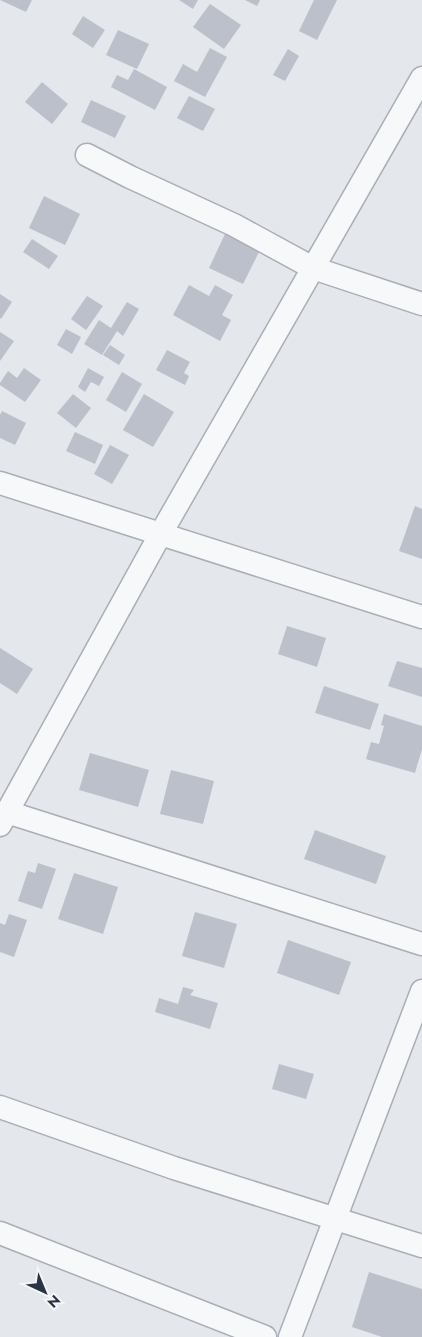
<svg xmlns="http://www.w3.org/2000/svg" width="422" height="1337" viewBox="0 0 422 1337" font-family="Jost,sans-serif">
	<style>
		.building { fill: #bbc0ca }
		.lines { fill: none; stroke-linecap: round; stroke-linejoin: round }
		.street-casing { stroke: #a9aeb7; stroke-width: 25 }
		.street { stroke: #f7f8fa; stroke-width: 22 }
	</style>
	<rect width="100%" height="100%" fill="#e4e7ec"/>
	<g class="building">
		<path d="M0 0H32L26 12Z"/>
		<path d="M179 0H198L193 9Z"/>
		<path d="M245 0H260L257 6Z"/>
		<path d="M314 0H337L317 40 299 31Z"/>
		<path d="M210 4 241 25 224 49 193 27Z"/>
		<path d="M83 16 105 30 93 48 72 34Z"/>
		<path d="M118 30 149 44 137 69 106 55Z"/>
		<path d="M210 48 227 57 205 97 174 81 183 64 197 72Z"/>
		<path d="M288 49 299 56 285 81 273 75Z"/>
		<path d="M134 69 167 87 155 110 111 87 117 75 128 80Z"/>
		<path d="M42 82 68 104 52 124 25 102Z"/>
		<path d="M189 96 215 109 203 131 177 118Z"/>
		<path d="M91 100 126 116 115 138 81 122Z"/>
		<path d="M44 196 80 214 65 245 29 228Z"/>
		<path d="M225 234 260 250 243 284 209 268Z"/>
		<path d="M32 239 58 256 49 269 23 252Z"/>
		<path d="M189 285 209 296 215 285 233 295 222 315 231 320 220 341 173 315Z"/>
		<path d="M0 294 12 302 1 319 0 318Z"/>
		<path d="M87 296 103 306 86 330 71 319Z"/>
		<path d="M127 302 139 309 123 336 117 331 102 355 84 344 99 320 111 328Z"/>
		<path d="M66 329 81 337 72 354 57 345Z"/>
		<path d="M0 332 14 341 0 361Z"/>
		<path d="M110 345 125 355 119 365 103 355Z"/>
		<path d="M167 350 190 362 184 373 189 376 185 385 156 370Z"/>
		<path d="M24 368 41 380 25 402 0 385V383L8 371 17 378Z"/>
		<path d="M88 368 104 377 99 386 91 382 85 392 78 387Z"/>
		<path d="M122 372 142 384 126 412 106 400Z"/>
		<path d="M73 394 91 408 76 428 57 413Z"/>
		<path d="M144 394 174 412 153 447 123 430Z"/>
		<path d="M2 411 26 423 15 445 0 438V415Z"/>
		<path d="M75 432 103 445 95 464 66 451Z"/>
		<path d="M110 445 129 455 112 484 94 474Z"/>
		<path d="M415 506 422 509V559L399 551Z"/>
		<path d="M287 626 326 638 317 667 278 654Z"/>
		<path d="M0 648 33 669 17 694 0 683Z"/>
		<path d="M397 661 422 668V697L388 686Z"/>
		<path d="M324 686 379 704 370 730 315 713Z"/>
		<path d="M384 714 422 726V749L415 773 366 759 371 742 379 744 384 726 381 725Z"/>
		<path d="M90 753 149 770 138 807 79 790Z"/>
		<path d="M171 770 214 781 203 824 160 814Z"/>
		<path d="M315 830 386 856 376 884 304 859Z"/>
		<path d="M38 863 56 869 42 909 18 901 28 871 35 873Z"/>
		<path d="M74 873 118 887 103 934 58 919Z"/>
		<path d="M195 912 237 924 224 968 182 956Z"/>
		<path d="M9 914 27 920 14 957 0 952V923L5 925Z"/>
		<path d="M288 940 351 962 339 995 277 973Z"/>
		<path d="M183 987 194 990 190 995 218 1003 210 1029 155 1012 159 998 178 1004Z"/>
		<path d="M279 1064 314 1074 306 1099 272 1089Z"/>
		<path d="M369 1272 422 1289V1337H382L352 1327Z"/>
	</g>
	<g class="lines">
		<defs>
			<g id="street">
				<path d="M87 155 130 177 234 225 313 268 422 304"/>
				<path d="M0 483 422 617"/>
				<path d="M7 812 422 944"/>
				<path d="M0 825 160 535 422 78"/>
				<path d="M0 1107 174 1168 422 1246"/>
				<path d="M0 1233 265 1337"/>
				<path d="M290 1337 422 991"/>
			</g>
		</defs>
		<use href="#street" class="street-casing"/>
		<use href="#street" class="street"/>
	</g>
	<g transform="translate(45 1292) rotate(136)" stroke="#f4f6f9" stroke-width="4" paint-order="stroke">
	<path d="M0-4L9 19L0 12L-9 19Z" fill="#2b3445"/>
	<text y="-8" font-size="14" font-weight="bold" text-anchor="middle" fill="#2b3445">N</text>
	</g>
</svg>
